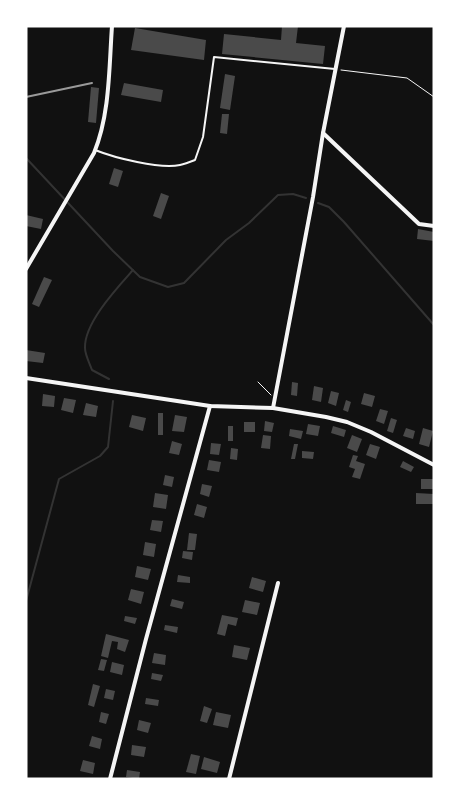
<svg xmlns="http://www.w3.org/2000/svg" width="460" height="805" viewBox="0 0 460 805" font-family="Manrope,sans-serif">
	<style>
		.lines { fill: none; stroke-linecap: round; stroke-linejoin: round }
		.stream { stroke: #333; stroke-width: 2 }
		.building { fill: #4a4a4a }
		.path { stroke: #f5f5f5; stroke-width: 1 }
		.service { stroke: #f5f5f5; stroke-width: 2 }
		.minor { stroke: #f5f5f5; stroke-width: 4 }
		.rail { stroke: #9a9a9a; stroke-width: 2 }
	</style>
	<rect width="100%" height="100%" fill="#111"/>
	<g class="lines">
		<g class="stream">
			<path d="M26 158 113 251 140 277 168 287 184 283 226 240 249 223 278 195 293 194 306 198"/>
			<path d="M318 203 329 207 344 222 434 325"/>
			<path d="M109 379 92 370C90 364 85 355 85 348 84 323 117 288 133 270"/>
			<path d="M26 601 59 479 100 456 108 447 113 401"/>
		</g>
	</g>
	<g class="building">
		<path d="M282 26H298L296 43 325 46 323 64 222 54 224 34 281 40Z"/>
		<path d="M135 28 206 40 204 60 131 50Z"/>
		<path d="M225 74 235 76 230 110 220 108Z"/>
		<path d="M124 83 163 90 161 102 121 95Z"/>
		<path d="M91 87 99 88 96 123 88 122Z"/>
		<path d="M222 114H229L227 134 220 133Z"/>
		<path d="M114 168 123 171 118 187 109 184Z"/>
		<path d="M161 193 169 196 161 219 153 216Z"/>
		<path d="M26 215 43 219 41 229 26 226Z"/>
		<path d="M418 229 434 232V241L417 239Z"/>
		<path d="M44 277 52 280 39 307 32 304Z"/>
		<path d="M26 350 45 353 43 363 26 361Z"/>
		<path d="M292 382 298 383 297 396 291 395Z"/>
		<path d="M314 386 323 388 321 402 312 400Z"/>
		<path d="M331 391 339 393 336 406 328 403Z"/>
		<path d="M364 393 375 396 372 407 361 404Z"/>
		<path d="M43 394 55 396 54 407 42 406Z"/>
		<path d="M64 398 76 400 73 413 61 410Z"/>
		<path d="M346 400 351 402 348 412 343 410Z"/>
		<path d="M86 403 98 406 96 417 83 415Z"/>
		<path d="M380 409 388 411 384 424 376 421Z"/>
		<rect x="158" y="413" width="5" height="22"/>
		<path d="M132 415 146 418 143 431 129 427Z"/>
		<path d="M175 415 187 417 184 432 172 431Z"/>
		<path d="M391 418 397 420 393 433 387 431Z"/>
		<path d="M265 421 274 423 272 432 264 431Z"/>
		<rect x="244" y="422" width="11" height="10"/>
		<path d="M308 424 320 426 318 436 306 434Z"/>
		<rect x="228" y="426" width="5" height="15"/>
		<path d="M333 426 346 430 344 437 331 433Z"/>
		<path d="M406 428 415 431 413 439 403 436Z"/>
		<path d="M423 428 433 431 429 447 419 444Z"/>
		<path d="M290 429 303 431 301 439 289 436Z"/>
		<path d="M263 435 271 436 270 449 261 448Z"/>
		<path d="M352 435 362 439 357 452 347 448Z"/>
		<path d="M172 441 182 444 179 455 169 453Z"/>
		<path d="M211 443 221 444 219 455 210 454Z"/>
		<path d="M294 444H298L295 459H291Z"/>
		<path d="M370 444 380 447 376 459 366 455Z"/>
		<path d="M231 448 238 449 237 460 230 459Z"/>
		<path d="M302 451 314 452 313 459 302 458Z"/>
		<path d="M353 455 358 456 356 461 365 464 360 479 352 477 355 469 349 467Z"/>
		<path d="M209 460 221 462 219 472 207 470Z"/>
		<path d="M403 461 414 467 411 472 400 467Z"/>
		<path d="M165 475 174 477 172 487 163 485Z"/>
		<rect x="421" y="479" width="12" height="10"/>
		<path d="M202 484 212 486 209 497 200 494Z"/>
		<path d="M155 493 168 495 166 509 153 507Z"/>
		<path d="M416 493 434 494V504H416Z"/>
		<path d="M197 504 207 507 204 518 194 515Z"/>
		<path d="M152 520 163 521 161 532 150 530Z"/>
		<path d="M189 533 197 534 195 550H187Z"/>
		<path d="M145 542 156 544 154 557 143 555Z"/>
		<path d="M183 551 193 552 192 560 182 558Z"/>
		<path d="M137 566 151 569 148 580 135 577Z"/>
		<path d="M178 575 190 577V583L177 582Z"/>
		<path d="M252 577 266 581 263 592 249 588Z"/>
		<path d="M131 589 144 592 141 604 128 600Z"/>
		<path d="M172 599 184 602 182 609 170 606Z"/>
		<path d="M245 600 260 603 257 615 242 612Z"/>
		<path d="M222 615 238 618 236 626 228 624 225 636 217 634Z"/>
		<path d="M125 616 137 618 135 624 124 621Z"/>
		<path d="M165 625 178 627 177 633 164 630Z"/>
		<path d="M106 634 129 640 125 652 117 649 118 642 112 641 108 658 101 656Z"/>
		<path d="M234 645 250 648 247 660 232 657Z"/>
		<path d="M154 653 166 655 165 665 152 663Z"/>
		<path d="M101 659 107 660 104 671 98 670Z"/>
		<path d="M112 662 124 665 122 675 110 672Z"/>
		<path d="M152 673 163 675 161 681 151 679Z"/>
		<path d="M93 684 100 686 94 707 88 705Z"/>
		<path d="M106 689 115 691 113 700 104 698Z"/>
		<path d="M146 698 159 700 158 706 145 704Z"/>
		<path d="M204 706 212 709 207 723 200 721Z"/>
		<path d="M101 712 109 714 106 724 99 722Z"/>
		<path d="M216 712 231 715 228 728 213 725Z"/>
		<path d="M139 720 151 723 148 733 137 730Z"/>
		<path d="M92 736 102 739 100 749 89 746Z"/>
		<path d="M132 745 146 747 144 757 131 755Z"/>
		<path d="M191 754 200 756 196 774 186 772Z"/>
		<path d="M204 757 220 762 217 773 201 769Z"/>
		<path d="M83 760 95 763 93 774 80 771Z"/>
		<path d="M127 770 140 772 139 779 126 777Z"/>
	</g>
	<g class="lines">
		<g class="path">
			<path d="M341 70 407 78 434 97"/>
			<path d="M258 382 271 395"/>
		</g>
		<path class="service" d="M95 150C115 158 159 169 180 165 185 164 190 162 195 160L203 137 214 57 335 69"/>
		<g class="minor">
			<path d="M323 133 419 224 434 226"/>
			<path d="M26 269 94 153C110 114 109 68 112 26"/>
			<path d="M26 378 210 406 273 408 326 417 347 422 371 432 434 465"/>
			<path d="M273 408 313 197 323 133 344 26"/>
			<path d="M110 779 146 639 210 406"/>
			<path d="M229 779 278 583"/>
		</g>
		<path class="rail" d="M26 97 92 83"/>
	</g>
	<rect width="460" height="805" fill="none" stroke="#ffffff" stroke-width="55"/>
</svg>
